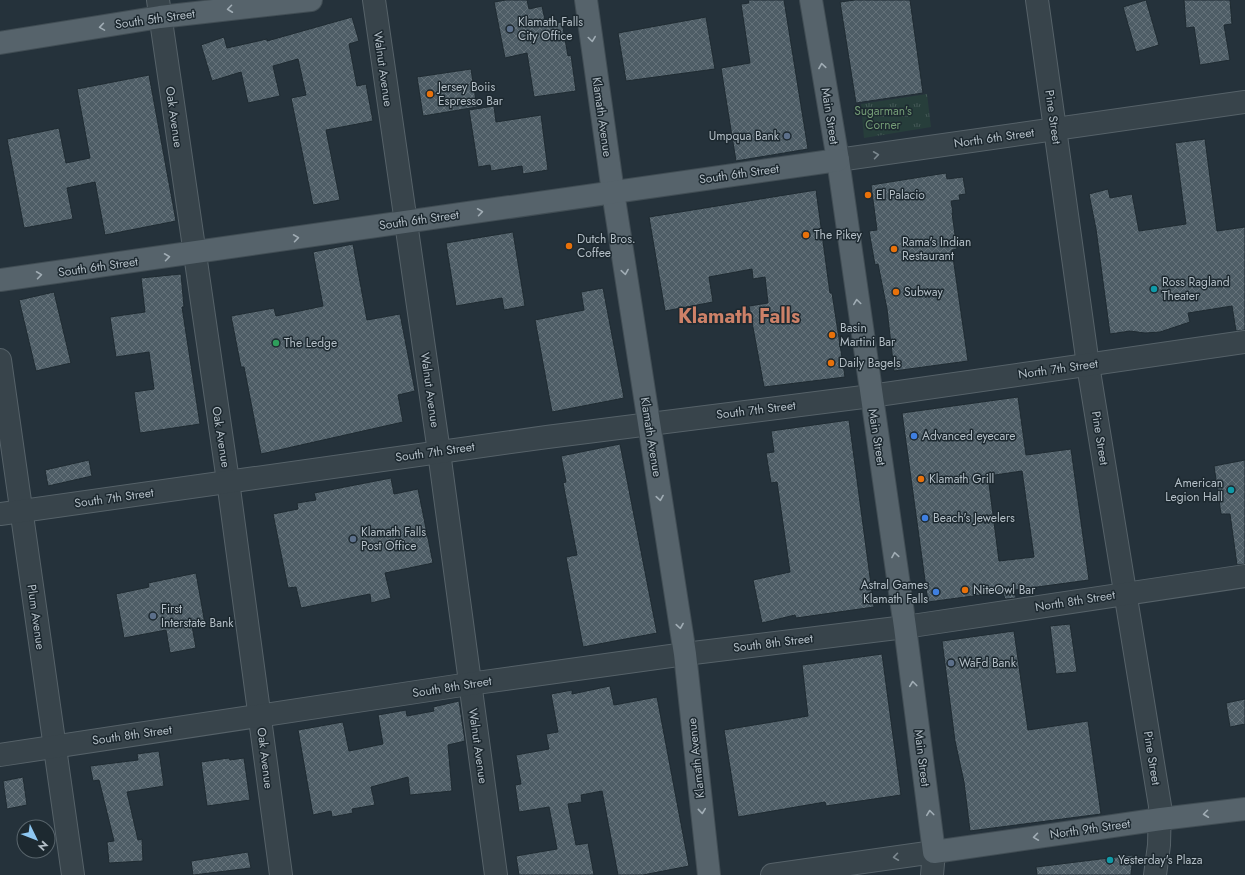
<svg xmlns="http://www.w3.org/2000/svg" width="1245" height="875" viewBox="0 0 1245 875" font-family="Jost,sans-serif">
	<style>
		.park { fill: url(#park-tufts) }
		.building { fill: url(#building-cross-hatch); stroke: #1f2b32; fill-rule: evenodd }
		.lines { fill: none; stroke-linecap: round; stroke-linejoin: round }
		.minor-casing { stroke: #566269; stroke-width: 24 }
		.major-casing { stroke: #414d54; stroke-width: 24 }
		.minor { stroke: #38444b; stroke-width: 22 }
		.major { stroke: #56636b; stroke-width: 22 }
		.oneway { stroke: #a1adb5 }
		.oneway2 { stroke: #7c888f }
		.service-dot { fill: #5c6f8a; stroke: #1d2930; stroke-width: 1.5 }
		.food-dot { fill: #e8710a; stroke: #1d2930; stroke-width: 1.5 }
		.culture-dot { fill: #0f9aa8; stroke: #1d2930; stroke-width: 1.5 }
		.leisure-dot { fill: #2e9e5b; stroke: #1d2930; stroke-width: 1.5 }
		.shop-dot { fill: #3f7fe0; stroke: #1d2930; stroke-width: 1.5 }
		.labels { text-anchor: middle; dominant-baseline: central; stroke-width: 3; stroke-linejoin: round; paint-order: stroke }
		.street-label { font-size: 12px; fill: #b4bfc7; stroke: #1d2930 }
		.poi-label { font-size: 12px; fill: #b4bfc7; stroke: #1d2930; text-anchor: start }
		.park-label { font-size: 12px; fill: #739b75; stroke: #1d2930 }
		.town-label { font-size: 20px; font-weight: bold; fill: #cd8168; stroke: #1d2930 }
	</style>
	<defs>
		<pattern id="park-tufts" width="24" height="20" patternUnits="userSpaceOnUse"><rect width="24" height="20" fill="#273e3b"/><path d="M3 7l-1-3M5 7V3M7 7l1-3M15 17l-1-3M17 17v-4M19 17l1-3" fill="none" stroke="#445856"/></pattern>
		<pattern id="building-cross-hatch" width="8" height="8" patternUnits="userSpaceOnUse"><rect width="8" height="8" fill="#4e5d66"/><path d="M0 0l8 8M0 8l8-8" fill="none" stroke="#65727a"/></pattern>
	</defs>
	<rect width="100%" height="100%" fill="#25323b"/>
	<path class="park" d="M927 94 931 127 864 138 861 104Z"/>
	<g class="building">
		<path d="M506 0H527L529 9 542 6 546 25 562 22 568 56 571 55 576 91 534 97 527 53 505 58 494 2Z"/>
		<path d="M748 0H784L808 149 736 161 721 68 750 63 741 4 749 3Z"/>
		<path d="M855 0H910L923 93 856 103 840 2Z"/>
		<path d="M1146 0 1159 45 1136 52 1123 7Z"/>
		<path d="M1184 0H1230L1232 24 1224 25 1230 60 1200 65 1194 27 1186 28Z"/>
		<path d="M352 17 359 41 349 44 357 86 366 84 373 121 326 130 340 200 313 205 291 98 306 95 298 59 273 66 280 96 248 103 241 72 212 81 201 45 224 37 227 48 267 39V41Z"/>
		<path d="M706 17 715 69 626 81 618 33Z"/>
		<path d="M471 69 477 107 423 116 417 77Z"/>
		<path d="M149 75 176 221 105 235 95 182 67 188 73 219 24 228 7 139 59 128 66 163 90 158 77 89Z"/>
		<path d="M494 106 496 122 541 115 548 170 523 174 522 166 491 171 490 165 478 167 469 110Z"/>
		<path d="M1205 139 1217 231 1245 227V330L1236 331 1232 306 1188 313 1190 322 1160 332 1145 333 1130 331 1110 334 1096 229 1089 194 1108 189 1110 198 1132 194 1139 231 1186 224 1175 143Z"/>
		<path d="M946 173 947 179 963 177 966 194 959 195 960 200 951 201 953 213H952L957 249 952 250 968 361 894 371 887 309 878 264 875 265 869 231 877 230 871 185Z"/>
		<path d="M816 190 830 293H832L845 377 764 387 749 306 768 303 765 277 753 279 752 269 709 277 713 302 665 311 649 217Z"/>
		<path d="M513 232 525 306 504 310 502 298 456 306 446 243Z"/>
		<path d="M353 244 367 320 400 314 415 391 398 395 403 422 261 454 244 367H241L231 316 274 308 276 316 323 306 313 252Z"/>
		<path d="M181 274 184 307H182L200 424 140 433 134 392 154 389 149 352 116 357 110 317 145 312 141 278Z"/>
		<path d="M603 288 624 398 552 412 535 320 584 310 581 292Z"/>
		<path d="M54 292 71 363 36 371 19 300Z"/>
		<path d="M1018 397 1026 455 1071 449 1089 580 1015 590 1016 598 1005 599 1003 592 928 602 902 413ZM1022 471 1034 557 999 561 988 476Z"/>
		<path d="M849 420 874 607 796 618 795 615 762 623 753 580 790 572 777 482 771 483 766 453 774 452 771 431Z"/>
		<path d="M620 444 657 633 583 647 566 557 577 555 563 483 566 482 561 456Z"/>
		<path d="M89 460 92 476 48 486 45 470Z"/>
		<path d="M1245 460V564L1237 565 1230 514H1221L1214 466Z"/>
		<path d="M391 478 394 494 418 489 433 563 385 573 391 598 371 603 370 594 301 608 296 587 288 588 273 514 298 509 297 503 316 500 314 493Z"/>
		<path d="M196 573 205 624 192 626 196 648 170 653 166 630 124 638 116 594 149 587 148 583Z"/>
		<path d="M1070 624 1077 672 1056 674 1050 626Z"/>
		<path d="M1014 631 1028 730 1088 721 1101 814 970 831 964 782 955 741 942 641Z"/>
		<path d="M882 654 901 795 826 806 825 802 738 817 724 730 808 716 802 665Z"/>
		<path d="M610 686 614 705 657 697 689 866 643 875H618L602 791 581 795 582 802 568 804 576 845 588 843 594 875H519L516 856 557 849 549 807 519 812 515 785 521 784 516 755 549 749 546 734 558 732 551 694 572 690V694Z"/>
		<path d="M1245 699V724L1230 727 1226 703Z"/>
		<path d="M459 701 465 741 448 745 452 791 410 795 408 777 371 787 375 805 352 809 353 813 332 817 331 811 313 815 298 730 343 722 349 751 383 744 378 715 406 710 407 716 434 711 433 707Z"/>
		<path d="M159 751 164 786 127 792 138 840 142 839 143 861 109 863 107 842 114 841 99 780 93 781 90 766 138 760 137 754Z"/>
		<path d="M229 758 230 760 244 758 250 800 207 806 201 762Z"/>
		<path d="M23 777 27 805 7 809 3 781Z"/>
		<path d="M248 852 251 868 193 875 191 861Z"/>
		<path d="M1133 855 1131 875H1037L1036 867Z"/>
	</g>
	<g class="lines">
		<defs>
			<g id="minor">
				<path d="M158 0 228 481 281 875"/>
				<path d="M374 0 439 452 496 875"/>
				<path d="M1037 0 1088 365 1160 806 1159 845 1155 875"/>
				<path d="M838 160 1245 102"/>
				<path d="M0 360 73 875"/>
				<path d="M0 514 547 437 871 396 1245 342"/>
				<path d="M0 755 469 684 685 654 905 627 1245 576"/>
				<path d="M772 875 934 852 932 875"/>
			</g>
			<g id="major">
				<path d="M586 0 613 192 685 654 709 875"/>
				<path d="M811 0 838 160 905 627 934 852 1161 819 1245 809"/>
				<path d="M0 43 160 17 311 0"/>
				<path d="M0 280 838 160"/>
			</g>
		</defs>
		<use href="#minor" class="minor-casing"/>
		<use href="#major" class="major-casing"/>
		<use href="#minor" class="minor"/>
		<use href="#major" class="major"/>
	</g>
	<defs><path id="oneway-chevron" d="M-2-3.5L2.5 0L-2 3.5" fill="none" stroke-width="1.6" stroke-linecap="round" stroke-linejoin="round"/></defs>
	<g class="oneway">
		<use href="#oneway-chevron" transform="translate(230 9) rotate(173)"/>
		<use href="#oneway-chevron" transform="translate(102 27) rotate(171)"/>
		<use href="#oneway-chevron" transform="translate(592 39) rotate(82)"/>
		<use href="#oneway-chevron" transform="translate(822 66) rotate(-99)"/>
		<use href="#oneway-chevron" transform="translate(480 212) rotate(-8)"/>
		<use href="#oneway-chevron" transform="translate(296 238) rotate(-8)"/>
		<use href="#oneway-chevron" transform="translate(167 257) rotate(-8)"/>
		<use href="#oneway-chevron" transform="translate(625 272) rotate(81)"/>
		<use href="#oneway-chevron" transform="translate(39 275) rotate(-8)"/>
		<use href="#oneway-chevron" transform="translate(857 302) rotate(-98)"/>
		<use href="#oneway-chevron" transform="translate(660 498) rotate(81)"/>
		<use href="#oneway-chevron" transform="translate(895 555) rotate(-99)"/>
		<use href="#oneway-chevron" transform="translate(680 626) rotate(81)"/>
		<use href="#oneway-chevron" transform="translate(913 684) rotate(-97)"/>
		<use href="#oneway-chevron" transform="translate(702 811) rotate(84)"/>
		<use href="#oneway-chevron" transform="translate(930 813) rotate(-97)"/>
		<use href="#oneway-chevron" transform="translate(1206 814) rotate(173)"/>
		<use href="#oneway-chevron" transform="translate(1036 837) rotate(172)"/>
	</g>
	<g class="oneway2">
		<use href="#oneway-chevron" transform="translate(876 155) rotate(-8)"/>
		<use href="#oneway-chevron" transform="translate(896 857) rotate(172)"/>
	</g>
	<g class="service-dot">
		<circle cx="510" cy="29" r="4"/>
		<circle cx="787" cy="136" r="4"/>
		<circle cx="353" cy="539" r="4"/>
		<circle cx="153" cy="616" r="4"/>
		<circle cx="951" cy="663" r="4"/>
	</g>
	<g class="food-dot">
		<circle cx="430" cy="94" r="4"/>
		<circle cx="868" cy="195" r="4"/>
		<circle cx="806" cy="235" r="4"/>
		<circle cx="569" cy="246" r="4"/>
		<circle cx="894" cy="249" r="4"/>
		<circle cx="896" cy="292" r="4"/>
		<circle cx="832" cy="335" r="4"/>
		<circle cx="831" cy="363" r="4"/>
		<circle cx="921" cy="479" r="4"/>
		<circle cx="965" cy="590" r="4"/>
	</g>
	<g class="culture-dot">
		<circle cx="1154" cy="289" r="4"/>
		<circle cx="1231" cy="490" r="4"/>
		<circle cx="1110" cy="860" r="4"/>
	</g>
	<circle class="leisure-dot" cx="276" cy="343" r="4"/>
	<g class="shop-dot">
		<circle cx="914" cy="436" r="4"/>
		<circle cx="925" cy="518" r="4"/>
		<circle cx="936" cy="592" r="4"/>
	</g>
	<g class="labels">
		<g class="street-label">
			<text transform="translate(155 19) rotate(-8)">South 5th Street</text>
			<text transform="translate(383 69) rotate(82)">Walnut Avenue</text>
			<text transform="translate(830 116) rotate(81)">Main Street</text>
			<text transform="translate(174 117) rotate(82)">Oak Avenue</text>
			<text transform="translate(602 117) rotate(82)">Klamath Avenue</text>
			<text transform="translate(1053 117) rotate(82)">Pine Street</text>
			<text transform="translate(994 138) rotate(-8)">North 6th Street</text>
			<text transform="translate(739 174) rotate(-8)">South 6th Street</text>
			<text transform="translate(419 220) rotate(-8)">South 6th Street</text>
			<text transform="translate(98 267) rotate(-8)">South 6th Street</text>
			<text transform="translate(1058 369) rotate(-8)">North 7th Street</text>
			<text transform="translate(430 390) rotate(82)">Walnut Avenue</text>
			<text transform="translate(756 410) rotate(-7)">South 7th Street</text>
			<text transform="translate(221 437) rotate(81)">Oak Avenue</text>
			<text transform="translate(651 437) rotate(81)">Klamath Avenue</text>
			<text transform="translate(877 437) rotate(81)">Main Street</text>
			<text transform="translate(1100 438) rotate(81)">Pine Street</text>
			<text transform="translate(435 452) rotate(-8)">South 7th Street</text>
			<text transform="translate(114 498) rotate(-8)">South 7th Street</text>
			<text transform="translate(1075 601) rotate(-9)">North 8th Street</text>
			<text transform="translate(36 617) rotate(82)">Plum Avenue</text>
			<text transform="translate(773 643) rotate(-7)">South 8th Street</text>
			<text transform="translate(452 687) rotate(-9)">South 8th Street</text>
			<text transform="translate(132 735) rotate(-8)">South 8th Street</text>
			<text transform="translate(478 746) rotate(82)">Walnut Avenue</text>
			<text transform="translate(265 758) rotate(83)">Oak Avenue</text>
			<text transform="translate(696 758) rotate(-96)">Klamath Avenue</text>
			<text transform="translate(922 758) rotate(83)">Main Street</text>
			<text transform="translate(1152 758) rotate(81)">Pine Street</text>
			<text transform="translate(1090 829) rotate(-8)">North 9th Street</text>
		</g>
		<g class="poi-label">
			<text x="518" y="22">Klamath Falls<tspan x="518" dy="14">City Office</tspan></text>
			<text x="438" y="87">Jersey Boiis<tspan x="438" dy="14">Espresso Bar</tspan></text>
			<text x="779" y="136" text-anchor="end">Umpqua Bank</text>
			<text x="876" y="195">El Palacio</text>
			<text x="814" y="235">The Pikey</text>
			<text x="577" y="239">Dutch Bros.<tspan x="577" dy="14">Coffee</tspan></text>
			<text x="902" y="242">Rama's Indian<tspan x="902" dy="14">Restaurant</tspan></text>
			<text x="1162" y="282">Ross Ragland<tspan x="1162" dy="14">Theater</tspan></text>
			<text x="904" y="292">Subway</text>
			<text x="840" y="328">Basin<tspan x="840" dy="14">Martini Bar</tspan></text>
			<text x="284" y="343">The Ledge</text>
			<text x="839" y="363">Daily Bagels</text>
			<text x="922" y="436">Advanced eyecare</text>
			<text x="929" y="479">Klamath Grill</text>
			<text x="1223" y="483" text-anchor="end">American<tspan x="1223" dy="14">Legion Hall</tspan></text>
			<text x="933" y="518">Beach's Jewelers</text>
			<text x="361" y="532">Klamath Falls<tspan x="361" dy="14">Post Office</tspan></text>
			<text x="928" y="585" text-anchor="end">Astral Games<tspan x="928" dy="14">Klamath Falls</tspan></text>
			<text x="973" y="590">NiteOwl Bar</text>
			<text x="161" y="609">First<tspan x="161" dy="14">Interstate Bank</tspan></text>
			<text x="959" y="663">WaFd Bank</text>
			<text x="1118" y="860">Yesterday's Plaza</text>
		</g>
		<g class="park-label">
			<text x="883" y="111">Sugarman's<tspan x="883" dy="14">Corner</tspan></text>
		</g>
		<g class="town-label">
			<text x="739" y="316">Klamath Falls</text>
		</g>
	</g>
	<g transform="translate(36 839) rotate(133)"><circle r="19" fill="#1d2930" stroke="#59656c"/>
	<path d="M0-3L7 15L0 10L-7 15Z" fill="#8ec7f1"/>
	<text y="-6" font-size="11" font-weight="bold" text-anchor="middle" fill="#b4bfc7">N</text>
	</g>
</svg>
